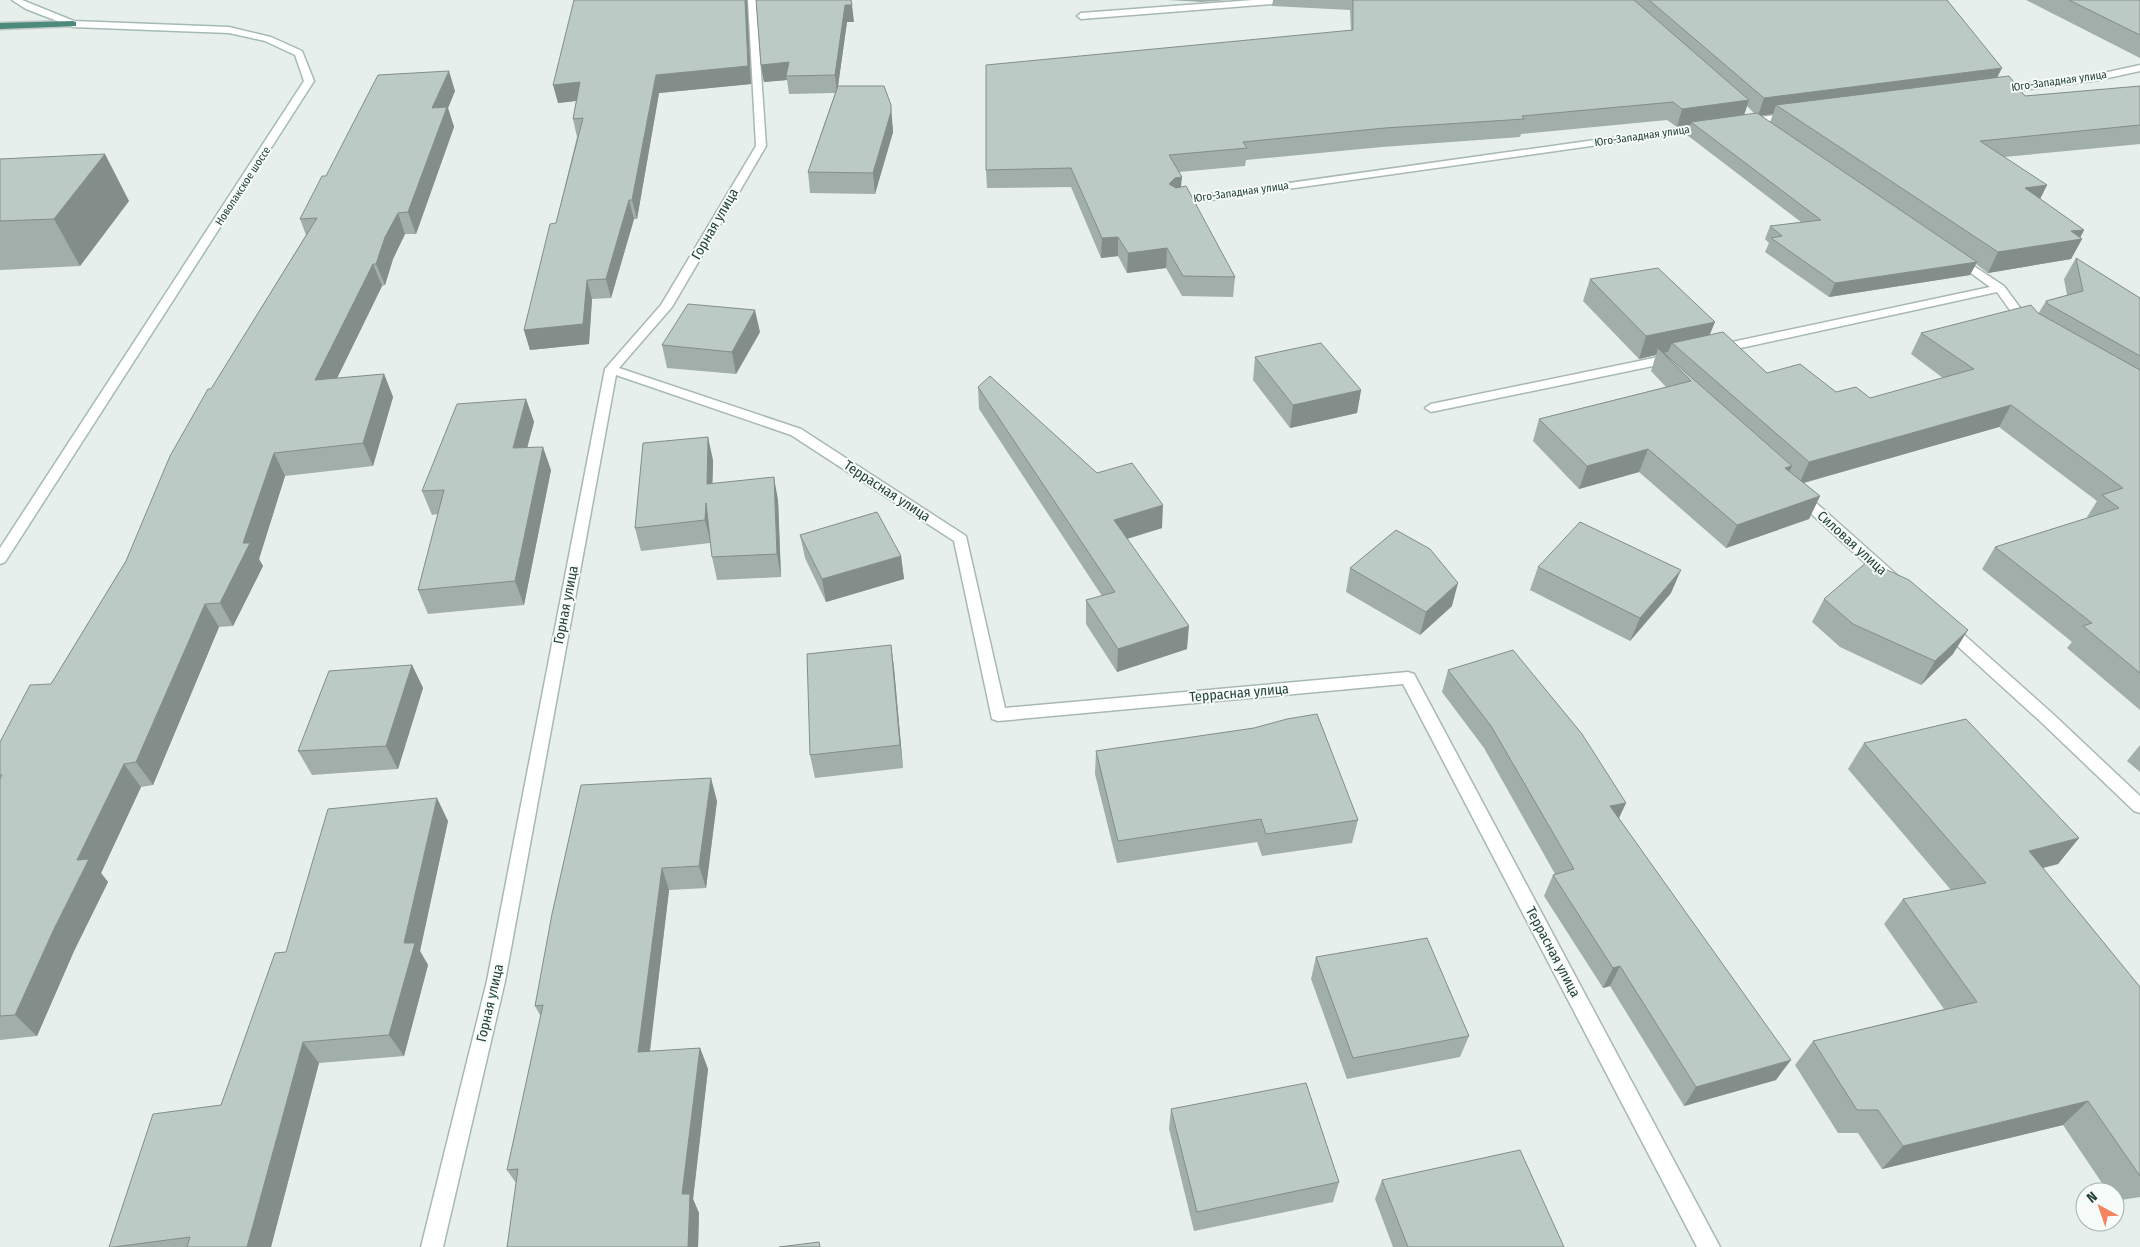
<svg xmlns="http://www.w3.org/2000/svg" width="2140" height="1247" viewBox="0 0 2140 1247" font-family="'Fira Sans Condensed',sans-serif">
	<style>
		.lines { fill: none; stroke-linecap: round; stroke-linejoin: round }
		.minor-casing { stroke: #a8b8b2; stroke-width: 3 }
		.secondary-casing { stroke: #a4bbb3; stroke-width: 3 }
		.trunk-casing { stroke: #c2cac8; stroke-width: 3 }
		.minor { fill: #fff; fill-rule: evenodd }
		.secondary { fill: #fff; fill-rule: evenodd }
		.trunk { fill: #4c8a7c; fill-rule: evenodd }
		.wall { fill: #a1aea9; fill-rule: evenodd }
		.shaded-wall { fill: #838d89 }
		.building { fill: #bbcac4; stroke: #838d89 }
		.labels { text-anchor: middle; dominant-baseline: central; stroke-width: 4; stroke-linejoin: round; paint-order: stroke }
		.far-street-label { font-size: 11px; fill: #24423a; stroke: #f7fbf9 }
		.street-label { font-size: 14px; fill: #24423a; stroke: #f7fbf9 }
	</style>
	<rect width="100%" height="100%" fill="#e6efeb"/>
	<g class="lines">
		<defs>
			<g id="minor">
				<path d="M748 0H756L766 146 672 307 619 368 801 429 966 536 1005 708 1408 672 1414 674 1720 1247H1697L1403 684 998 721 992 719 954 541 791 435 616 375 505 981 443 1247H421L487 981 605 369 661 305 756 146Z"/>
				<path d="M1253 0H1289L1285 3 1081 19 1077 16 1081 13Z"/>
				<path d="M2140 65V71L2099 80 1998 93 1993 90 1998 87 2099 74Z"/>
				<path d="M1792 113 1795 114V118L1745 125 1740 122 1745 119Z"/>
				<path d="M1708 124 1713 127 1711 129 1175 205 1170 202 1175 199Z"/>
				<path d="M1957 255 2004 286 2032 324 2030 327H2022L1997 292 1718 353 1712 349 1718 345 1990 287 1953 260 1951 258Z"/>
				<path d="M1673 354 1677 355 1679 358 1677 361 1431 412 1425 408 1431 404Z"/>
				<path d="M1800 492 1805 493 1897 575 1899 579 1897 583H1887L1795 499 1793 496 1795 493Z"/>
				<path d="M1947 623 1952 624 2053 714 2140 796V813L2134 811 2041 722 1942 632 1939 628 1942 624Z"/>
			</g>
			<path id="secondary" d="M12 0H22L74 21 229 27 271 37 302 51 314 81 5 562 0 564V548L304 81 295 55 265 41 229 33 73 27 26 9Z"/>
			<path id="trunk" d="M73 21 76 22V26L0 29V23Z"/>
		</defs>
		<use href="#minor" class="minor-casing"/>
		<use href="#secondary" class="secondary-casing"/>
		<use href="#trunk" class="trunk-casing"/>
		<use href="#minor" class="minor"/>
		<use href="#secondary" class="secondary"/>
		<use href="#trunk" class="trunk"/>
	</g>
	<g class="wall">
		<path d="M574 0H747L751 84 659 93 637 219H634L611 298 592 299 589 344 530 350 524 330 556 223 577 137 573 119 576 101 558 103Z"/>
		<path d="M756 0 854 22H847L838 86 893 126V132L875 194 810 193 808 172 835 93 789 94 787 80 764 82 761 65Z"/>
		<path d="M1168 0H1228L1202 2Z"/>
		<path d="M1273 0H1947L1997 77 2025 96 2140 86V144L2004 157 2047 185 2040 199 2084 230 2080 237 2082 239 2071 259 1988 273 1976 264 1970 275 1829 297 1765 252 1769 243 1765 239 1770 226 1801 222 1687 135 1691 125 1677 127 1667 120 1521 134 1520 137 1382 147 1246 160 1245 166 1179 172 1181 187 1235 277 1233 297 1182 296 1166 268 1127 273 1118 256 1101 258 1071 187 987 188 986 170 1351 30 1350 10 1272 6ZM1747 106 1755 114 1744 115ZM1773 114 1770 122 1760 116Z"/>
		<path d="M2026 0H2140V58Z"/>
		<path d="M455 91 448 108 454 127 416 234H405L393 259 385 285 382 286 337 378 384 374 393 397 373 466 285 476 259 559 263 566 233 626 219 627 153 785 141 787 101 873 108 882 74 951 37 1036 0 1040V742L51 684 126 561 211 389 306 235 300 219 326 176Z"/>
		<path d="M0 159 129 201 80 266 0 270Z"/>
		<path d="M2076 258 2140 298V710L2067 648 2072 642 1982 569 1995 547 2088 518 2087 517 2097 501 1999 427 1804 483 1820 496 1809 519 1726 548 1639 472 1579 489 1533 441 1539 419 1666 387 1651 371 1656 355 1639 359 1583 301 1590 279 1710 335 1767 373 1836 392 1870 398 1943 378 1911 354 1921 333 2038 314 2046 301 2067 295 2064 279Z"/>
		<path d="M760 332 736 374 667 368 662 345Z"/>
		<path d="M1255 357 1361 390 1357 413 1290 428 1253 380Z"/>
		<path d="M978 387 1097 473 1162 528 1127 539 1187 649 1117 672 1086 624V600L1102 596 979 409Z"/>
		<path d="M526 399 534 422 527 447 551 470 524 605 428 614 418 590 438 514 432 515 422 491Z"/>
		<path d="M713 460 712 483 778 500 781 577 717 580 712 557 710 543 641 551 635 528Z"/>
		<path d="M800 535 901 556 904 579 826 602 805 558Z"/>
		<path d="M1538 567 1671 593 1630 641 1530 590Z"/>
		<path d="M1350 568 1452 606 1420 635 1346 592Z"/>
		<path d="M1824 599 1953 654 1921 685 1840 647 1812 622Z"/>
		<path d="M891 645 894 668 903 768 815 778 810 755Z"/>
		<path d="M412 665 423 688 398 769 312 775 298 751Z"/>
		<path d="M1448 670 1626 803 1619 818 1776 1080 1684 1106 1610 986 1603 988 1544 896 1553 875 1555 874 1484 748 1442 692Z"/>
		<path d="M1864 743 2079 838 2058 864 2042 868 2140 987V1197L2115 1201V1192H2108L2063 1125 1882 1169 1858 1133H1838L1795 1065 1813 1041 1944 1009 1884 924 1903 899 1951 890 1848 769Z"/>
		<path d="M2140 745V772L2127 761Z"/>
		<path d="M1096 751 1358 820 1352 843 1262 856 1257 842 1117 863 1095 774Z"/>
		<path d="M717 801 706 888 669 890 650 1052 700 1048 708 1069 693 1199 699 1213 698 1247H507L516 1183 507 1170 541 1017 535 1006Z"/>
		<path d="M448 821 420 951 428 965 404 1056 319 1063 271 1247H109L221 1105 286 952Z"/>
		<path d="M1316 957 1469 1036 1460 1057 1347 1079 1311 979Z"/>
		<path d="M1171 1109 1339 1182 1333 1202 1194 1231 1169 1129Z"/>
		<path d="M1382 1180 1564 1247H1393L1375 1199Z"/>
	</g>
	<g class="shaded-wall">
		<path d="M745 0H747L751 84 659 93 637 219 632 200 656 75Z"/>
		<path d="M845 5H852L854 22H847L837 93 835 75Z"/>
		<path d="M789 62 786 76 787 80 764 82 761 65Z"/>
		<path d="M2002 68 1993 86 1776 105 1773 114 1758 116 1764 98Z"/>
		<path d="M449 71 455 91 448 108 454 127 416 234 408 212 432 108Z"/>
		<path d="M580 82 584 100 558 103 553 85Z"/>
		<path d="M1749 100 1743 118 1691 122V125L1677 127 1682 109Z"/>
		<path d="M891 105 893 132 875 194 873 173Z"/>
		<path d="M105 154 129 201 80 266 54 219Z"/>
		<path d="M1182 177 1180 196 1169 184 1175 178Z"/>
		<path d="M2047 185 2037 205 2025 188Z"/>
		<path d="M629 200 634 219 611 298 606 279Z"/>
		<path d="M398 213 405 234 393 259 385 285 376 264 385 237Z"/>
		<path d="M2084 230 2079 240 2082 239 2071 259 1988 273 1998 252 2071 231Z"/>
		<path d="M1118 237V256L1101 258 1102 238Z"/>
		<path d="M1167 248 1166 268 1127 273 1128 253Z"/>
		<path d="M1977 262 1970 275 1829 297 1835 283Z"/>
		<path d="M373 264 382 286 325 403 315 380Z"/>
		<path d="M587 280 592 299 589 344 530 350 524 330Z"/>
		<path d="M755 310 760 332 736 374 732 352Z"/>
		<path d="M1715 322 1706 344 1672 343 1668 352 1663 353 1658 348 1656 355 1639 359 1646 336Z"/>
		<path d="M384 374 393 397 373 466 363 443Z"/>
		<path d="M1361 390 1357 413 1290 428 1293 405Z"/>
		<path d="M526 399 534 422 521 471 513 448Z"/>
		<path d="M2011 405 1999 427 1799 484 1809 462Z"/>
		<path d="M708 437 713 460 712 507 707 484Z"/>
		<path d="M543 447 551 470 524 605 515 581Z"/>
		<path d="M1648 449 1639 472 1579 489 1587 466Z"/>
		<path d="M274 453 285 476 259 559 263 566 233 626 220 603 243 543Z"/>
		<path d="M1792 466 1781 489 1785 468Z"/>
		<path d="M774 477 778 500 781 577 777 554Z"/>
		<path d="M1820 496 1809 519 1726 548 1737 525Z"/>
		<path d="M706 503 711 543 705 520Z"/>
		<path d="M1163 505 1162 528 1113 543 1114 520Z"/>
		<path d="M901 556 904 579 826 602 822 579Z"/>
		<path d="M1681 570 1671 593 1630 641 1640 618Z"/>
		<path d="M1458 583 1452 606 1420 635 1426 612Z"/>
		<path d="M205 604 219 627 153 785 136 762Z"/>
		<path d="M1189 626 1187 649 1117 672 1118 649Z"/>
		<path d="M1968 630 1953 654 1921 685 1935 661Z"/>
		<path d="M891 645 894 668 903 768 900 745Z"/>
		<path d="M412 665 423 688 398 769 386 746Z"/>
		<path d="M124 764 141 787 101 873 108 882 74 951 37 1036 15 1015 77 860Z"/>
		<path d="M711 778 717 801 706 888 699 866Z"/>
		<path d="M437 798 448 821 420 951 428 965 404 1056 389 1035 404 943Z"/>
		<path d="M1626 803 1616 824 1610 806Z"/>
		<path d="M2079 838 2058 864 2008 877 2029 851Z"/>
		<path d="M662 868 669 890 647 1073 638 1052Z"/>
		<path d="M1620 966 1610 986 1603 988 1613 968Z"/>
		<path d="M303 1042 319 1063 271 1247H247Z"/>
		<path d="M700 1048 708 1069 693 1199 699 1213 698 1247H688L682 1194Z"/>
		<path d="M1791 1060 1776 1080 1684 1106 1696 1087Z"/>
		<path d="M2088 1101 2063 1125 1882 1169 1903 1146Z"/>
	</g>
	<g class="building">
		<path d="M574 0H745L748 66 656 75 632 200H629L606 279 587 280 583 324 524 330 550 224 556 223 583 118 573 119 580 82 553 85Z"/>
		<path d="M756 0H851L852 5H845L835 75 786 76 789 62 761 65Z"/>
		<path d="M1353 0H1634L1749 100 1682 109 1673 102 1522 116 1524 119 1385 128 1243 142 1247 148 1169 155 1182 177 1175 178 1169 184 1176 188 1186 186 1235 277 1183 276 1167 248 1128 253 1118 237 1102 238 1071 168 986 170V65L1353 30Z"/>
		<path d="M1649 0H1947L2002 68 1764 98Z"/>
		<path d="M2069 0H2140V35Z"/>
		<path d="M449 71 432 108 447 107 408 212 398 213 385 237 376 264H373L315 380 384 374 363 443 274 453 243 543H250L220 603 205 604 136 762 124 764 77 860 89 859 54 929 15 1015 0 1016V779L2 775H0V742L30 685 51 684 126 561 170 456 208 389H211L317 218 300 219 322 176H326L378 75Z"/>
		<path d="M2009 76 2025 96 2140 86V125L1980 141 2047 185 2025 188 2084 230 2071 231 2082 239 1998 252 1776 105Z"/>
		<path d="M838 86H884L891 105V112L873 173 808 172Z"/>
		<path d="M1757 113 1977 262 1835 283 1771 238 1782 236 1770 226 1821 220 1691 122Z"/>
		<path d="M105 154 54 219 0 221V159Z"/>
		<path d="M2076 258 2140 298V356L2048 304 2046 301 2083 291Z"/>
		<path d="M1658 268 1715 322 1646 336 1590 279Z"/>
		<path d="M688 304 755 310 732 352 662 345Z"/>
		<path d="M2031 305 2038 313 2140 370V673L2083 626 2092 623 1995 547 2119 508 2102 495 2123 488 2011 405 1809 462 1672 343 1723 332 1767 373 1800 364 1836 392 1856 387 1870 398 1974 369 1921 333Z"/>
		<path d="M1321 343 1361 390 1293 405 1255 357Z"/>
		<path d="M1658 348 1792 466 1785 468 1820 496 1737 525 1648 449 1587 466 1539 419 1691 381Z"/>
		<path d="M990 376 1097 473 1132 463 1163 505 1114 520 1189 626 1118 649 1086 600 1115 592 978 387Z"/>
		<path d="M526 399 513 448 543 447 515 581 418 590 444 490 422 491 457 404Z"/>
		<path d="M708 437 707 484 774 477 777 554 712 557 706 503 705 520 635 528 643 443Z"/>
		<path d="M877 512 901 556 822 579 800 535Z"/>
		<path d="M1580 522 1681 570 1640 618 1538 567Z"/>
		<path d="M1396 530 1430 549 1458 583 1426 612 1350 568Z"/>
		<path d="M1868 561 1909 580 1968 630 1935 661 1853 624 1824 599Z"/>
		<path d="M891 645 900 745 810 755 807 654Z"/>
		<path d="M1513 650 1582 734 1626 803 1610 806 1791 1060 1696 1087 1620 966 1613 968 1553 875 1574 869 1491 726 1448 670Z"/>
		<path d="M412 665 386 746 298 751 329 671Z"/>
		<path d="M1317 714 1358 820 1266 834 1261 819 1118 841 1096 751 1254 728 1287 719Z"/>
		<path d="M1966 719 2079 838 2029 851 2140 987V1176L2088 1101 1903 1146 1878 1110H1857L1813 1041 1977 1002 1903 899 1986 883 1864 743Z"/>
		<path d="M711 778 699 866 662 868 638 1052 700 1048 682 1194H690L688 1247H507L518 1169 507 1170 543 1005 535 1006 552 914 581 785Z"/>
		<path d="M437 798 404 943H415L389 1035 303 1042 247 1247H187L190 1237 114 1247H109L153 1114 221 1105 275 953 286 952 328 809Z"/>
		<path d="M1427 938 1469 1036 1353 1058 1316 957Z"/>
		<path d="M1306 1083 1339 1182 1197 1212 1171 1109Z"/>
		<path d="M1520 1150 1564 1247H1408L1382 1180Z"/>
		<path d="M819 1242 820 1247H779Z"/>
	</g>
	<g class="labels">
		<g class="far-street-label">
			<text transform="translate(2059 81) rotate(-8)">Юго-Западная улица</text>
			<text transform="translate(1642 136) rotate(-8)">Юго-Западная улица</text>
			<text transform="translate(243 186) rotate(-57)">Новолакское шоссе</text>
			<text transform="translate(1241 192) rotate(-8)">Юго-Западная улица</text>
		</g>
		<g class="street-label">
			<text transform="translate(715 224) rotate(-60)">Горная улица</text>
			<text transform="translate(887 491) rotate(33)">Террасная улица</text>
			<text transform="translate(1852 543) rotate(42)">Силовая улица</text>
			<text transform="translate(566 605) rotate(-79)">Горная улица</text>
			<text transform="translate(1239 693) rotate(-5)">Террасная улица</text>
			<text transform="translate(1553 952) rotate(62)">Террасная улица</text>
			<text transform="translate(490 1003) rotate(-77)">Горная улица</text>
		</g>
	</g>
	<g transform="translate(2100 1207) rotate(320)"><circle r="24" fill="#f7fbf9" stroke="#a3b1ad"/>
	<path d="M0-4L9 19L0 12L-9 19Z" fill="#f4845f"/>
	<text y="-8" font-size="14" font-weight="bold" text-anchor="middle" fill="#24423a">N</text>
	</g>
</svg>
